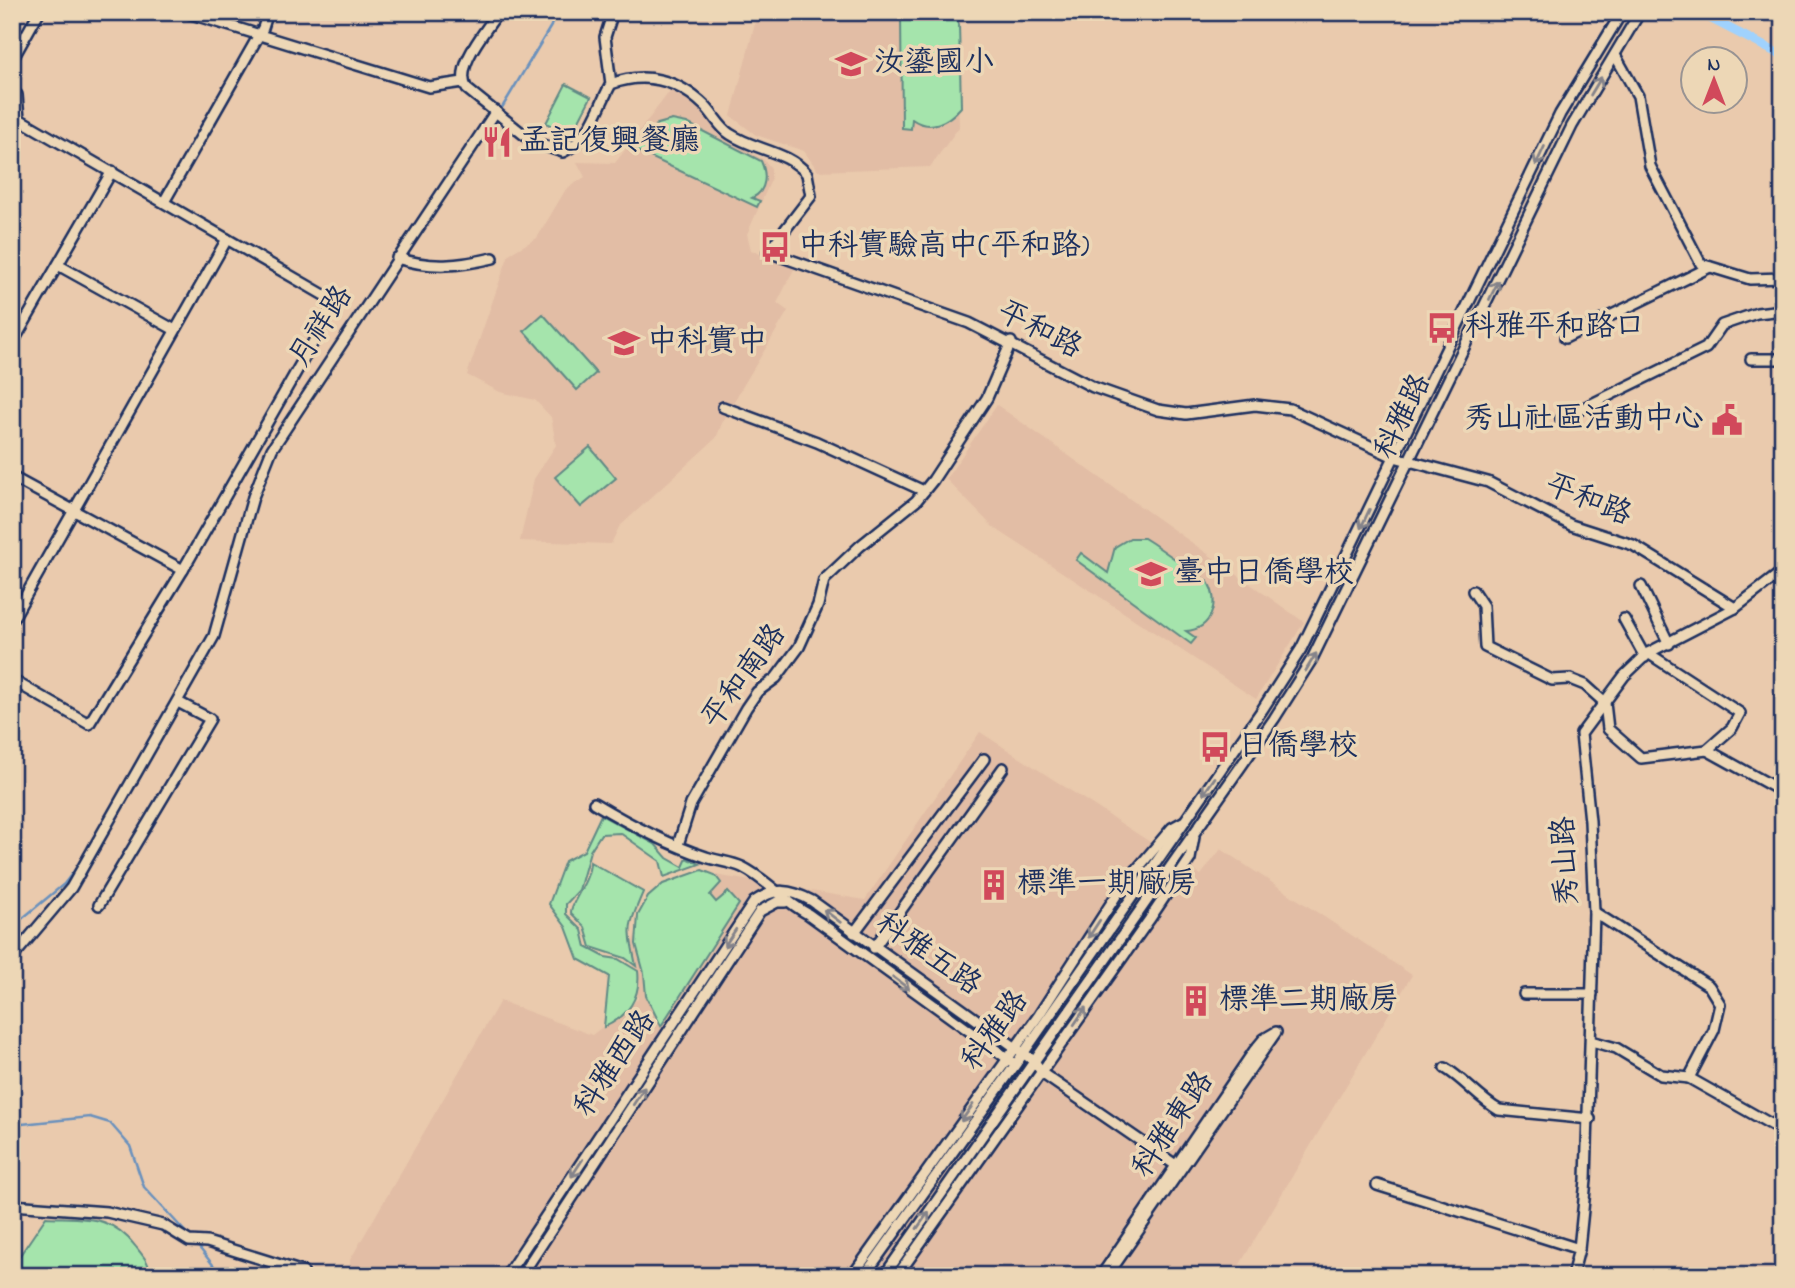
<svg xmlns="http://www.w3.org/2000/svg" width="1795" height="1288" viewBox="0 0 1795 1288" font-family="'Indie Flower','LXGW WenKai TC',sans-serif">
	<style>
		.built { fill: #e2bda5 }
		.green { fill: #a5e4ac; stroke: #608a85; stroke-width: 2 }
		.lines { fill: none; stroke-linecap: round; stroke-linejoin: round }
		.stream { stroke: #6b91bd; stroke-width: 2.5 }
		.canal { stroke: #a0d2fd; stroke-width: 9 }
		.minor-casing { stroke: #1b2f5e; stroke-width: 14 }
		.minor { stroke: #edd7b6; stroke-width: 9 }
		.oneway { stroke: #84838a }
		.labels { text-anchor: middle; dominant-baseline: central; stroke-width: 7; stroke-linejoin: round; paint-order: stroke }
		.poi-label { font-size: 30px; fill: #1b2f5e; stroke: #edd7b6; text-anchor: start }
		.street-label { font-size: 30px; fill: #1b2f5e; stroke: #edd7b6 }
	</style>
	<rect width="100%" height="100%" fill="#eacaad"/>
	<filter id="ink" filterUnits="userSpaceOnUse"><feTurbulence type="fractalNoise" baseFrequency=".0143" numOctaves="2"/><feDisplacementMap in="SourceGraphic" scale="14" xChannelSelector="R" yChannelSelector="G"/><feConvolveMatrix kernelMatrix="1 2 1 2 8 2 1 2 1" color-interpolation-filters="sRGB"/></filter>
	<g filter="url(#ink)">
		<g class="built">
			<path d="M758 12H955L959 127 930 167 818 171 804 151 756 135 731 116Z"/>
			<path d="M673 87 690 98 728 139 764 160 771 168V180L747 234 751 250 794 269 777 303 788 311 725 416 716 438 619 527 611 544 520 541 534 479 556 445 551 417 535 400 500 392 467 375 509 254 537 238 566 189 585 177 577 162 615 163Z"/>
			<path d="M997 405 1304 622 1256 699 993 527 946 479Z"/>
			<path d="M980 732 1201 875 1221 849 1412 975 1233 1276H350V1260L500 1001 592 1035 638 999 630 946 652 902 715 875 865 900Z"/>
		</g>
		<g class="green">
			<path d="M901 12H951L959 24 961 107C948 122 930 132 912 119L911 129 902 128Z"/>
			<path d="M566 84 591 97 571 136 546 123Z"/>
			<path d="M672 120 687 123 761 161C767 174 767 191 752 198L760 201 757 207 631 148 635 141 653 149C652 138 651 134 657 124Z"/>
			<path d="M543 314 596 373 577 390 524 331Z"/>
			<path d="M590 447 616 478 581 507 555 477Z"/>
			<path d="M1130 538H1144L1152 543 1208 582C1220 603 1212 629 1186 631L1196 638 1191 644 1076 560 1081 553 1108 573 1115 547Z"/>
			<path d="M601 815 655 844 667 858 683 867 687 858 700 864 664 877 660 861 620 833 601 834 590 851 579 890 566 904V914L582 930 586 947 605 957 618 959 638 971C641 997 628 1017 604 1027L609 976 578 959 566 927 549 904 565 861 584 851Z"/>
			<path d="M590 862 643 892C627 929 628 926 636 966L625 958 591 947 585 927 571 913C569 904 590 882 590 862Z"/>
			<path d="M702 870 715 875 721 883 710 895 716 902 728 892 739 904 661 1026 646 996 644 973 636 944 638 915 648 897 663 884Z"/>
			<path d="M46 1217C85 1219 111 1214 136 1247 144 1257 150 1264 152 1276H12V1267Z"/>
		</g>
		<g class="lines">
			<g class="stream">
				<path d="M500 111 551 26 555 12"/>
				<path d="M119 812 129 794"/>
				<path d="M12 927 64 884 81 862"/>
				<path d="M12 1125 90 1117 110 1123 130 1146 144 1187 191 1238"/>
				<path d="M197 1245 222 1276"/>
			</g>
			<path class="canal" d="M1698 12 1783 56"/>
			<defs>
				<g id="minor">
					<path d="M185 12 429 87 463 82"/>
					<path d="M498 12C486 31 453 67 467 89L533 142 563 152C591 139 597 109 611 84 646 71 678 80 705 106 714 115 720 128 730 134 754 150 788 151 807 174L811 196 768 252 969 323 1093 387 1158 410 1186 414 1255 405 1290 409 1394 457 1488 482 1571 525 1633 545 1735 608"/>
					<path d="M1615 55 1638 96 1650 166 1701 264 1750 279 1783 278"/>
					<path d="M12 60 39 12"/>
					<path d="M611 84 605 37 613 12"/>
					<path d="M12 93 17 95 19 119 12 123"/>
					<path d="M164 202 263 28 268 12"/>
					<path d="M397 258C431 269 459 266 493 258"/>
					<path d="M58 265 175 330"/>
					<path d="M1565 338 1710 267"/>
					<path d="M12 344 112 171"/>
					<path d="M1751 359H1783"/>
					<path d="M723 407 817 442 924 491"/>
					<path d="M1561 419 1706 348 1722 325 1757 313 1783 310"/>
					<path d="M12 477 183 570"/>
					<path d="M1641 586 1669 644"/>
					<path d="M1473 591 1483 606 1485 647 1552 680 1570 679 1585 685 1605 703 1608 729 1641 758 1707 750"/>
					<path d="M1624 619 1645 657"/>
					<path d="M12 620 227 239"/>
					<path d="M1648 653 1740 713 1732 728 1707 750 1783 792"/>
					<path d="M12 680 89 724 183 570 336 302 19 119"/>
					<path d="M594 803C629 824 667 844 706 857 717 861 732 862 742 867 768 880 783 901 808 914L1011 1061"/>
					<path d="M678 845 691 804 746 708 757 692 776 678 799 647 818 605 824 580 860 546 916 501 933 480 987 398 1011 342"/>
					<path d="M99 905 210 719 178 702"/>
					<path d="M1594 912 1709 986 1720 1004 1714 1030 1689 1078"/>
					<path d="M854 933 984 759"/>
					<path d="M874 948 1003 768"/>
					<path d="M12 958 71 888 214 636 253 497 272 449 496 111"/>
					<path d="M1524 994H1592"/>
					<path d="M1591 1041 1616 1048 1661 1075 1689 1078 1783 1131"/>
					<path d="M1445 1068C1465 1080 1479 1099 1499 1110L1590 1119"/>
					<path d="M1377 1185 1579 1249"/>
					<path d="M12 1205 107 1212 163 1225 189 1241 207 1242 303 1272 304 1276"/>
					<path d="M506 1276 754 902C775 887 790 889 812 901L1034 1061 1043 1074 1180 1168"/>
					<path d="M521 1276 760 911 777 902H785"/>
					<path d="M852 1276 1039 1015 1121 888 1172 828 1183 822"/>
					<path d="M864 1276 1016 1064 1262 710 1301 649 1560 114 1622 12"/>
					<path d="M884 1276 1274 719 1312 659 1572 126 1640 12"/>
					<path d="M897 1276 1149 920 1190 859 1194 837"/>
					<path d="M1101 1276 1254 1051 1264 1039 1276 1032 1107 1276"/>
					<path d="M1572 1276 1579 1249 1586 1180 1594 912 1590 821 1581 734 1624 676 1648 653 1735 608 1783 571"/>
				</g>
			</defs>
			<use href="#minor" class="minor-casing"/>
			<use href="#minor" class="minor"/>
		</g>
		<defs><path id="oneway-shaft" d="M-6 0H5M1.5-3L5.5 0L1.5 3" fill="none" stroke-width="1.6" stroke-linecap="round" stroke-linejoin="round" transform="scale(1.75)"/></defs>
		<g class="oneway">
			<use href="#oneway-shaft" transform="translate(1596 86) rotate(-59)"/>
			<use href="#oneway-shaft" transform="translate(1540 156) rotate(115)"/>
			<use href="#oneway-shaft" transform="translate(1494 290) rotate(-64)"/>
			<use href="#oneway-shaft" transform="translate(1365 519) rotate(115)"/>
			<use href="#oneway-shaft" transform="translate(1311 662) rotate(-59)"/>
			<use href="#oneway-shaft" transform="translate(1209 786) rotate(125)"/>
			<use href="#oneway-shaft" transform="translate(832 916) rotate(-143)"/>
			<use href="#oneway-shaft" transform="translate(1094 929) rotate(123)"/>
			<use href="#oneway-shaft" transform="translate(730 938) rotate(124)"/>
			<use href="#oneway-shaft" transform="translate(901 983) rotate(37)"/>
			<use href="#oneway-shaft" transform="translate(1080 1016) rotate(-56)"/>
			<use href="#oneway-shaft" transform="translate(639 1096) rotate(-57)"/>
			<use href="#oneway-shaft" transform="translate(967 1113) rotate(125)"/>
			<use href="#oneway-shaft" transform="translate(577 1168) rotate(123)"/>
			<use href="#oneway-shaft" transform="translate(923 1220) rotate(-55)"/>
		</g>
	</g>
	<defs>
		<symbol id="school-bare" viewBox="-9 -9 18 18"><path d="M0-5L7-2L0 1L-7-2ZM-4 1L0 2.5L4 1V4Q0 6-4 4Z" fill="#d1495b" stroke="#edd7b6" stroke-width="2.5" paint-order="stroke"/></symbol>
		<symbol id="restaurant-bare" viewBox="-9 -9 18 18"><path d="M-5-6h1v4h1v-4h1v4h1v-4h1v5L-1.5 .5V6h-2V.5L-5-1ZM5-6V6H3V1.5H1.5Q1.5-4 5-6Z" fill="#d1495b" stroke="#edd7b6" stroke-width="2.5" paint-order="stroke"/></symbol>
		<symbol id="bus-bare" viewBox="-9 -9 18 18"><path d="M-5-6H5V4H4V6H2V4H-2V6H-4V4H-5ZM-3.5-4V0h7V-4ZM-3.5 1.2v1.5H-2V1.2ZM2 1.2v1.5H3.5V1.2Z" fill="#d1495b" stroke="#edd7b6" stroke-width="2.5" paint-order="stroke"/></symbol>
		<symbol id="civic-bare" viewBox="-9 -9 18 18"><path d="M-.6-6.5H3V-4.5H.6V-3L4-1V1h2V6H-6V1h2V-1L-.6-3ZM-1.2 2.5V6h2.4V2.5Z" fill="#d1495b" stroke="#edd7b6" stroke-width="2.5" paint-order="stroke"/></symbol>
		<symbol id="building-bare" viewBox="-9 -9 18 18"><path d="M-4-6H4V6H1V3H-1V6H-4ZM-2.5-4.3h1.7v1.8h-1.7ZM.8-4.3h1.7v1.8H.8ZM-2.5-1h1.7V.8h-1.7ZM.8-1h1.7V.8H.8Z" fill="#d1495b" stroke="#edd7b6" stroke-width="2.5" paint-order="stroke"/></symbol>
	</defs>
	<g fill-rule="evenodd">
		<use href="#school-bare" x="829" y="42" width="44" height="44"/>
		<use href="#restaurant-bare" x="475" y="120" width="44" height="44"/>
		<use href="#bus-bare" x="753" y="225" width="44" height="44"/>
		<use href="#bus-bare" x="1420" y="306" width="44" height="44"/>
		<use href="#school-bare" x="602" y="321" width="44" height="44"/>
		<use href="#civic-bare" x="1705" y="398" width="44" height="44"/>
		<use href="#school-bare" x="1129" y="552" width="44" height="44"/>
		<use href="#bus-bare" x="1193" y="725" width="44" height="44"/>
		<use href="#building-bare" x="972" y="863" width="44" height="44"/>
		<use href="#building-bare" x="1174" y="979" width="44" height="44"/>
	</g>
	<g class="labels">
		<g class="poi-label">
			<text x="874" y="64">汝鎏國小</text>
			<text x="520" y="142">孟記復興餐廳</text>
			<text x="798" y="247">中科實驗高中(平和路)</text>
			<text x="1465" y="328">科雅平和路口</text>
			<text x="647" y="343">中科實中</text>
			<text x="1704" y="420" text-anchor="end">秀山社區活動中心</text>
			<text x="1174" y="574">臺中日僑學校</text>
			<text x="1238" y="747">日僑學校</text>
			<text x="1017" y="885">標準一期廠房</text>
			<text x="1219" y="1001">標準二期廠房</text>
		</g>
		<g class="street-label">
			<text transform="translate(322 327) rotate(-57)">月祥路</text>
			<text transform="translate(1039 331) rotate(27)">平和路</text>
			<text transform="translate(1404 417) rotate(-64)">科雅路</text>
			<text transform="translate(1588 501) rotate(22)">平和路</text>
			<text transform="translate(745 677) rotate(-54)">平和南路</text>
			<text transform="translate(1567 861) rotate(-93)">秀山路</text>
			<text transform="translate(928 955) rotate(35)">科雅五路</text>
			<text transform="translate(996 1031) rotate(-54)">科雅路</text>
			<text transform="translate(616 1064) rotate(-56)">科雅西路</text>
			<text transform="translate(1174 1125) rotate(-56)">科雅東路</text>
		</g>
	</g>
	<rect width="1795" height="1288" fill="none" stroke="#edd7b6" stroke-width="42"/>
	<rect x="21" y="21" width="1753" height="1246" fill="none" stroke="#1b2f5e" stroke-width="2.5" filter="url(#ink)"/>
	<g transform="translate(1714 80)"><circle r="33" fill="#edd7b6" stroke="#999493" stroke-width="2"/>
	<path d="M0-5L12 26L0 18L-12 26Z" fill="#d1495b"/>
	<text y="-10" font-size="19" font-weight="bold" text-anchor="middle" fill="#1b2f5e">N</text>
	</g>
</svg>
